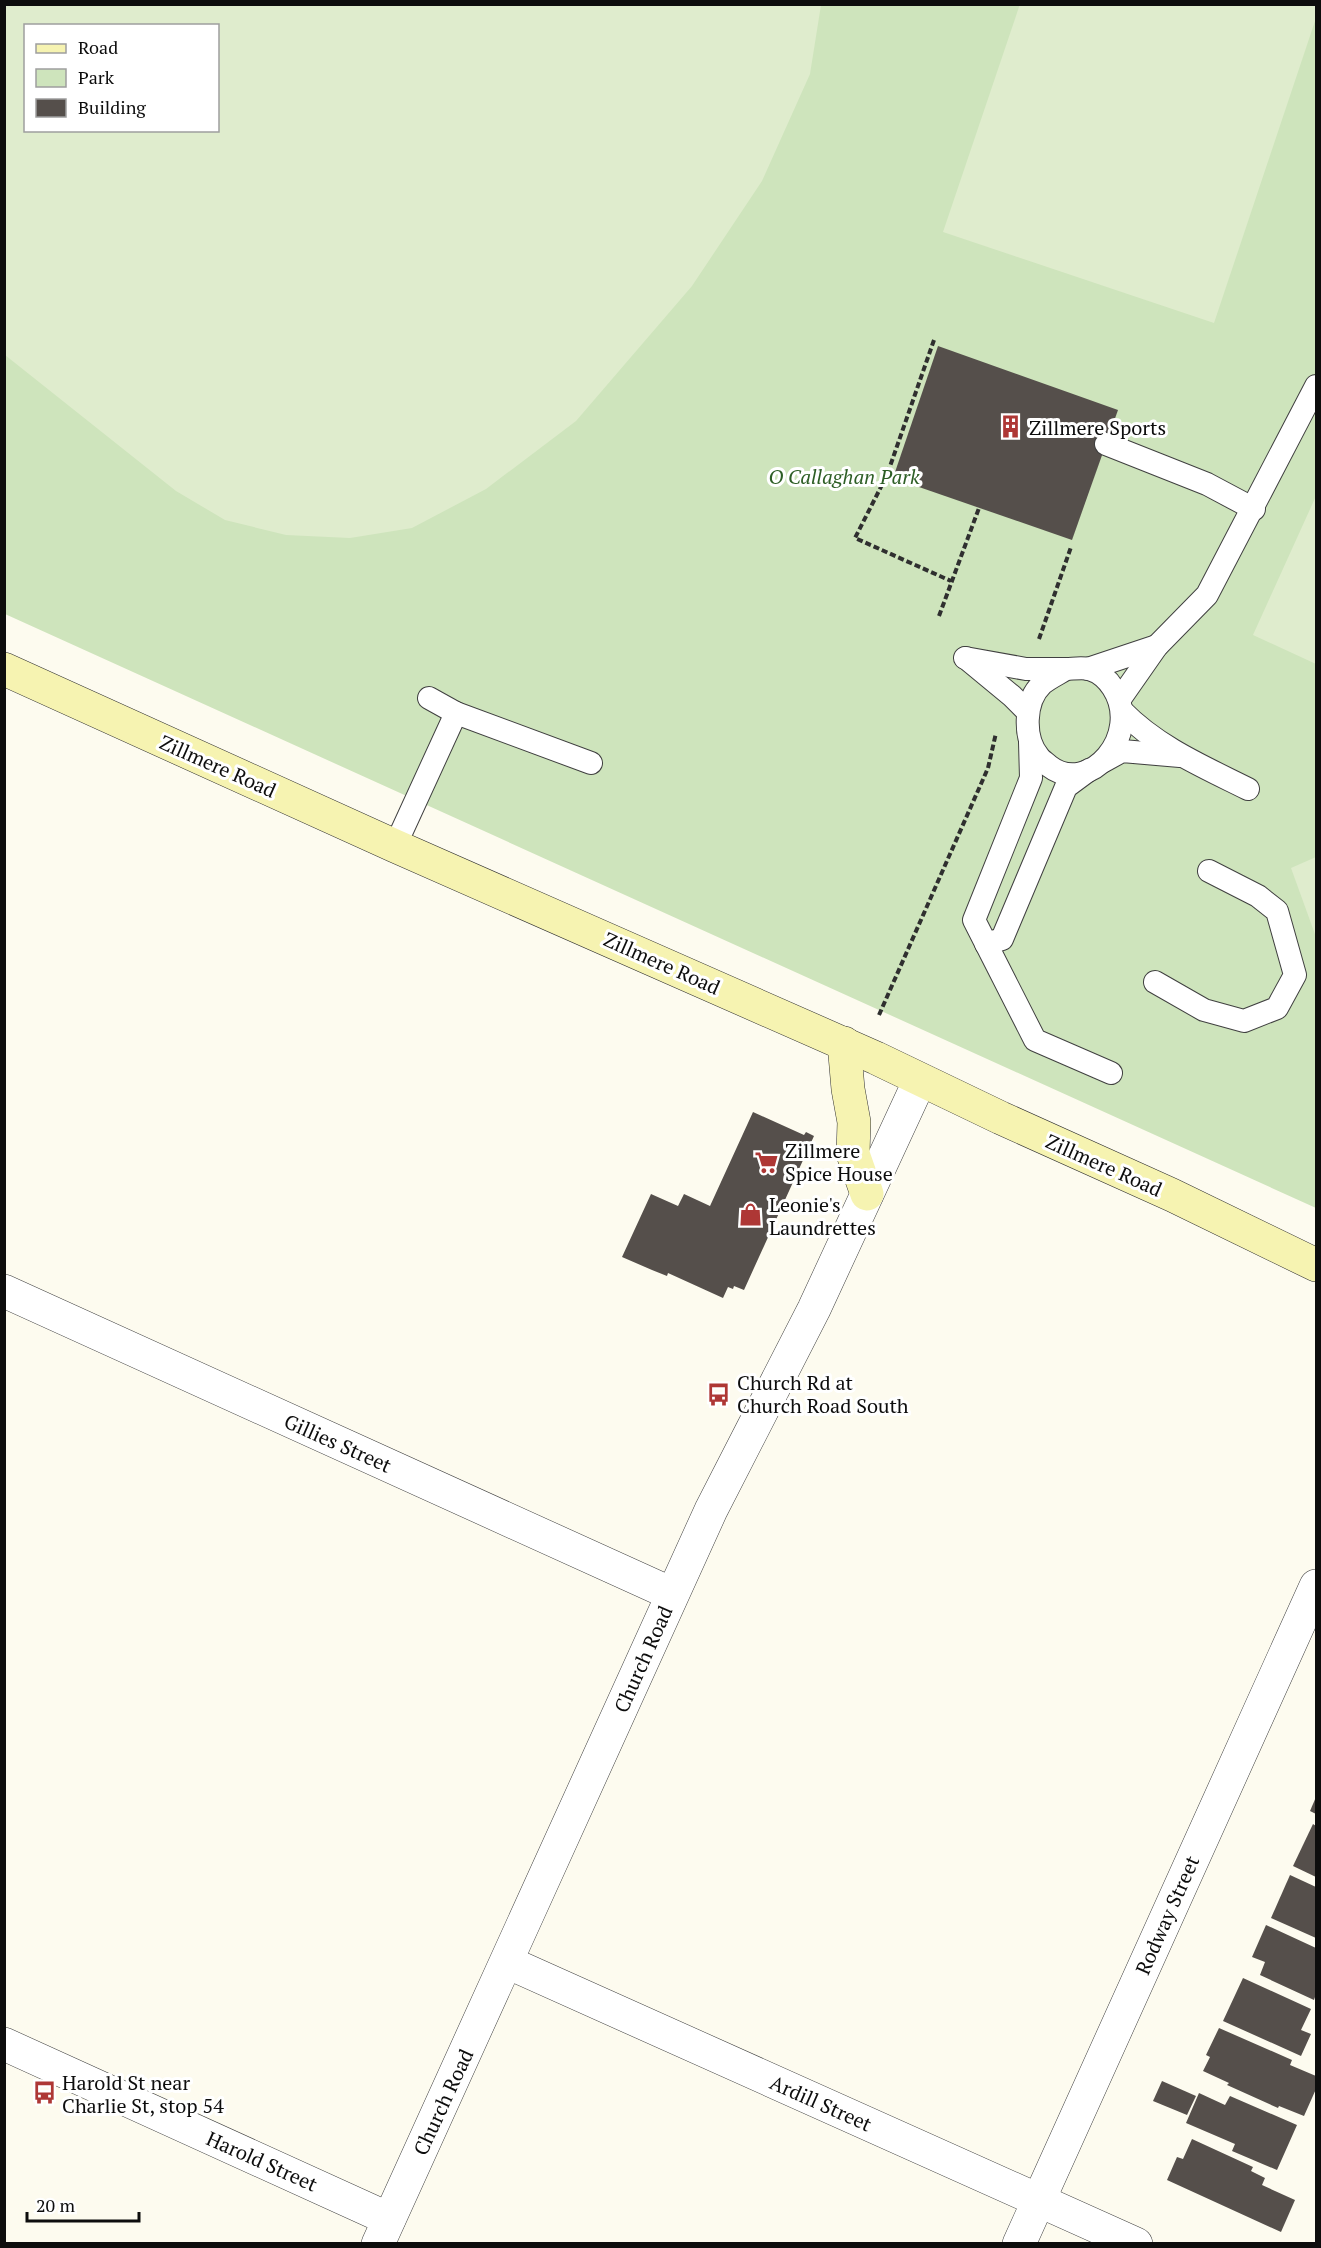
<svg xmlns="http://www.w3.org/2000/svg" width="1321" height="2248" viewBox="0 0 1321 2248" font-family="'PT Serif',serif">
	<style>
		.green { fill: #cee4bc; fill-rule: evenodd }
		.pitch { fill: #dfeccd; fill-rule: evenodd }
		.building { fill: #554f4b }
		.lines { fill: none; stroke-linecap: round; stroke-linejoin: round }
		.service-casing { stroke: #404040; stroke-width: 24 }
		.minor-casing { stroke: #404040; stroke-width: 34 }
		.tertiary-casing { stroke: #404040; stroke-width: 34 }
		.secondary-casing { stroke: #2f2f2f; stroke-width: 34 }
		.path { stroke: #2f2f2f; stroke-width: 4; stroke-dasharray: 6 3; stroke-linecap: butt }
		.service { stroke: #fff; stroke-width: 22 }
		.minor { stroke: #fff; stroke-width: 33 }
		.tertiary { stroke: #fff; stroke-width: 33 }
		.secondary { stroke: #f6f3b1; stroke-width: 33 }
		.labels { text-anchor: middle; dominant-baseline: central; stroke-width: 6; stroke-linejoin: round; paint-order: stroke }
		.poi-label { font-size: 20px; fill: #0d0d0d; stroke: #fff; text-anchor: start }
		.park-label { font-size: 20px; font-style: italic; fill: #2d5e25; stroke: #fff }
		.street-label { font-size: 20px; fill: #0d0d0d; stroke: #fff }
	</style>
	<rect width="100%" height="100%" fill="#fdfbef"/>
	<path class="green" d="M5 5H1316V1208L5 614ZM26 26H218V130H26Z"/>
	<g class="pitch">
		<path d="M1020 4 1316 5V18L1214 323 943 232Z"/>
		<path d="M4 5 5 4 821 5 810 74 762 181 692 286 576 421 486 489 412 528 350 538 286 535 225 520 176 491 5 355ZM26 26H218V130H26Z"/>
		<path d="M1316 496V664L1253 635Z"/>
		<path d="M1316 857V937L1291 868Z"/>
	</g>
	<g class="building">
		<path d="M938 346 1118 410 1072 540 893 478Z"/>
		<path d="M753 1112 804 1135 806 1132 814 1136 744 1290 734 1286 733 1289 728 1287 723 1298 668 1273 667 1276 652 1270 622 1257 651 1194 678 1206 684 1194 710 1206Z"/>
		<path d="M1316 1797V1814L1310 1811Z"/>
		<path d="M1313 1824 1316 1826V1877L1293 1866Z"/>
		<path d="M1290 1875 1316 1887V1938L1271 1918Z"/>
		<path d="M1266 1925 1316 1948V1994L1314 2000 1260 1975 1265 1962 1252 1957Z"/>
		<path d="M1243 1978 1311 2009 1301 2030 1311 2034 1301 2056 1223 2021Z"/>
		<path d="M1219 2028 1292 2060 1290 2065 1316 2076V2089L1304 2116 1279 2106 1278 2108 1227 2085 1229 2083 1203 2071 1210 2057 1206 2055Z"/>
		<path d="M1162 2081 1196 2096 1187 2115 1153 2101Z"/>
		<path d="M1199 2093 1225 2105 1230 2096 1297 2125 1277 2170 1232 2151 1235 2144 1186 2123Z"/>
		<path d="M1192 2139 1253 2167 1251 2171 1265 2178 1262 2185 1295 2200 1281 2232 1167 2180 1177 2157 1183 2159Z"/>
	</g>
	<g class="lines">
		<defs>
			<g id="service">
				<path d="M1106 444 1207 484 1254 509"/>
				<path d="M965 658 1026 669H1066"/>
				<path d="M966 658 1012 696 1028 712"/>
				<path d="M1066 669C1072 669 1082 667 1089 669 1099 672 1108 680 1113 688 1143 735 1089 797 1049 766 1046 763 1041 760 1039 757 1023 738 1024 701 1042 684 1049 678 1058 674 1066 669Z"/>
				<path d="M1088 669 1157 646"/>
				<path d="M429 698 456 713 591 763"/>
				<path d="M1120 699 1157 646 1207 595 1316 386"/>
				<path d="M1122 711C1157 747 1204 767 1248 789"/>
				<path d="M1030 742 1031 778 974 920 1035 1040 1111 1073"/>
				<path d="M1104 761 1122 751 1180 756"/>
				<path d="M395 846 456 713"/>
				<path d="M986 944 1002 939 1066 787 1089 770"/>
				<path d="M1155 982 1204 1010 1244 1021 1277 1008 1295 975 1277 911 1258 896 1209 871"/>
			</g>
			<g id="minor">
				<path d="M4 1291 672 1594"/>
				<path d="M507 1962 1136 2244"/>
				<path d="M4 2044 389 2219"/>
				<path d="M1019 2244 1316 1586"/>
			</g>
			<path id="tertiary" d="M378 2244 711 1510 814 1309 920 1080"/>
			<g id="secondary">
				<path d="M4 669 395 846 876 1058 1001 1118 1172 1195 1316 1265"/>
				<path d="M844 1043 848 1089 854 1122 853 1154 867 1194"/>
			</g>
		</defs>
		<use href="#service" class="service-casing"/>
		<use href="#minor" class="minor-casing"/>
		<use href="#tertiary" class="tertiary-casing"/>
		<use href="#secondary" class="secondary-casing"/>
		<g class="path">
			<path d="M934 340 887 475 855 538 951 581"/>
			<path d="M939 616 979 508"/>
			<path d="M1039 639 1071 547"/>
			<path d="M879 1015 988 768 996 733"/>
		</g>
		<use href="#service" class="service"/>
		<use href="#minor" class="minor"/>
		<use href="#tertiary" class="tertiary"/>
		<use href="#secondary" class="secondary"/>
	</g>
	<defs>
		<symbol id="building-bare" viewBox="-9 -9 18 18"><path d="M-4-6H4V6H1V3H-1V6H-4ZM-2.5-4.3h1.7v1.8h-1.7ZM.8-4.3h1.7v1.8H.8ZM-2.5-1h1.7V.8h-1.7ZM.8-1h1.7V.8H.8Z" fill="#ae3735" stroke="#fff" stroke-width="2.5" paint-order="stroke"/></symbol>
		<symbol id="supermarket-bare" viewBox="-9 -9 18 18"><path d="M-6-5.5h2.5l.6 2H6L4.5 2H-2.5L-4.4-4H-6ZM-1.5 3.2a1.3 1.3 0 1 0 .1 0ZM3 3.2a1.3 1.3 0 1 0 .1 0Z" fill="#ae3735" stroke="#fff" stroke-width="2.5" paint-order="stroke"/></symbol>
		<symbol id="shop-bare" viewBox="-9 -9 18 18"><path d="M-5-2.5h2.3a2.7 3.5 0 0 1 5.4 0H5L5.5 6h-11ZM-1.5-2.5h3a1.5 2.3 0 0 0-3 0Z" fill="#ae3735" stroke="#fff" stroke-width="2.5" paint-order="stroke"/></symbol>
		<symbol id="bus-bare" viewBox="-9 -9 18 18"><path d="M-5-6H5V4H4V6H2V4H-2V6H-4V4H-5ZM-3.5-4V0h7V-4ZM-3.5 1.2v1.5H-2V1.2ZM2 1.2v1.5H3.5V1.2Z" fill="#ae3735" stroke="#fff" stroke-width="2.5" paint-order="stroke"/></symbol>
	</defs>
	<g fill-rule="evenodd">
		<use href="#building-bare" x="994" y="410" width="33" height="33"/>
		<use href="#supermarket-bare" x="750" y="1146" width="33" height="33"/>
		<use href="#shop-bare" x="734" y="1198" width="33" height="33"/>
		<use href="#bus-bare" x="702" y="1378" width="33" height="33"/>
		<use href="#bus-bare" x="28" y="2076" width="33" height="33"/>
	</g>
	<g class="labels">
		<g class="poi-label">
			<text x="1029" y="427">Zillmere Sports</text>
			<text x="785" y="1150">Zillmere<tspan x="785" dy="23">Spice House</tspan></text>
			<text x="769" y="1204">Leonie's<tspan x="769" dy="23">Laundrettes</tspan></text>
			<text x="737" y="1382">Church Rd at<tspan x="737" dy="23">Church Road South</tspan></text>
			<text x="62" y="2082">Harold St near<tspan x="62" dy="23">Charlie St, stop 54</tspan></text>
		</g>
		<g class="park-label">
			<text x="844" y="476">O Callaghan Park</text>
		</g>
		<g class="street-label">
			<text transform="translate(218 766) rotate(24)">Zillmere Road</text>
			<text transform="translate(662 963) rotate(24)">Zillmere Road</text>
			<text transform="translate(1104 1165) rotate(24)">Zillmere Road</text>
			<text transform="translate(338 1443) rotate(24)">Gillies Street</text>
			<text transform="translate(643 1659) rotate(-66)">Church Road</text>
			<text transform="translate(1167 1915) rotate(-66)">Rodway Street</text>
			<text transform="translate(443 2102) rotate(-65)">Church Road</text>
			<text transform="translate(821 2103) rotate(24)">Ardill Street</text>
			<text transform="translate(262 2161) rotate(24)">Harold Street</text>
		</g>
	</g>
	<rect width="1321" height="2248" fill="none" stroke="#0d0d0d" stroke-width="12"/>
	<rect x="24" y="24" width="195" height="108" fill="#ffffff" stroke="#9e9e9e" stroke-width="1.5"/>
	<rect x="36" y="44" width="30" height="9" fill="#f6f3b1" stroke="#9e9e9e" stroke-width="1.5"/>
	<text x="78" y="54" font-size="18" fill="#0d0d0d">Road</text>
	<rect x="36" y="69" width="30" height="18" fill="#cee4bc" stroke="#9e9e9e" stroke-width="1.5"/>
	<text x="78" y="84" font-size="18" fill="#0d0d0d">Park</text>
	<rect x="36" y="99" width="30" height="18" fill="#554f4b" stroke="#9e9e9e" stroke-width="1.5"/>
	<text x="78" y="114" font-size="18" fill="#0d0d0d">Building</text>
	<path d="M27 2212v9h112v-9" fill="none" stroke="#0d0d0d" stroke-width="3"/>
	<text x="36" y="2212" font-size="18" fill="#0d0d0d" stroke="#ffffff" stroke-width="4.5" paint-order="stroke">20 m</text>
</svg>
